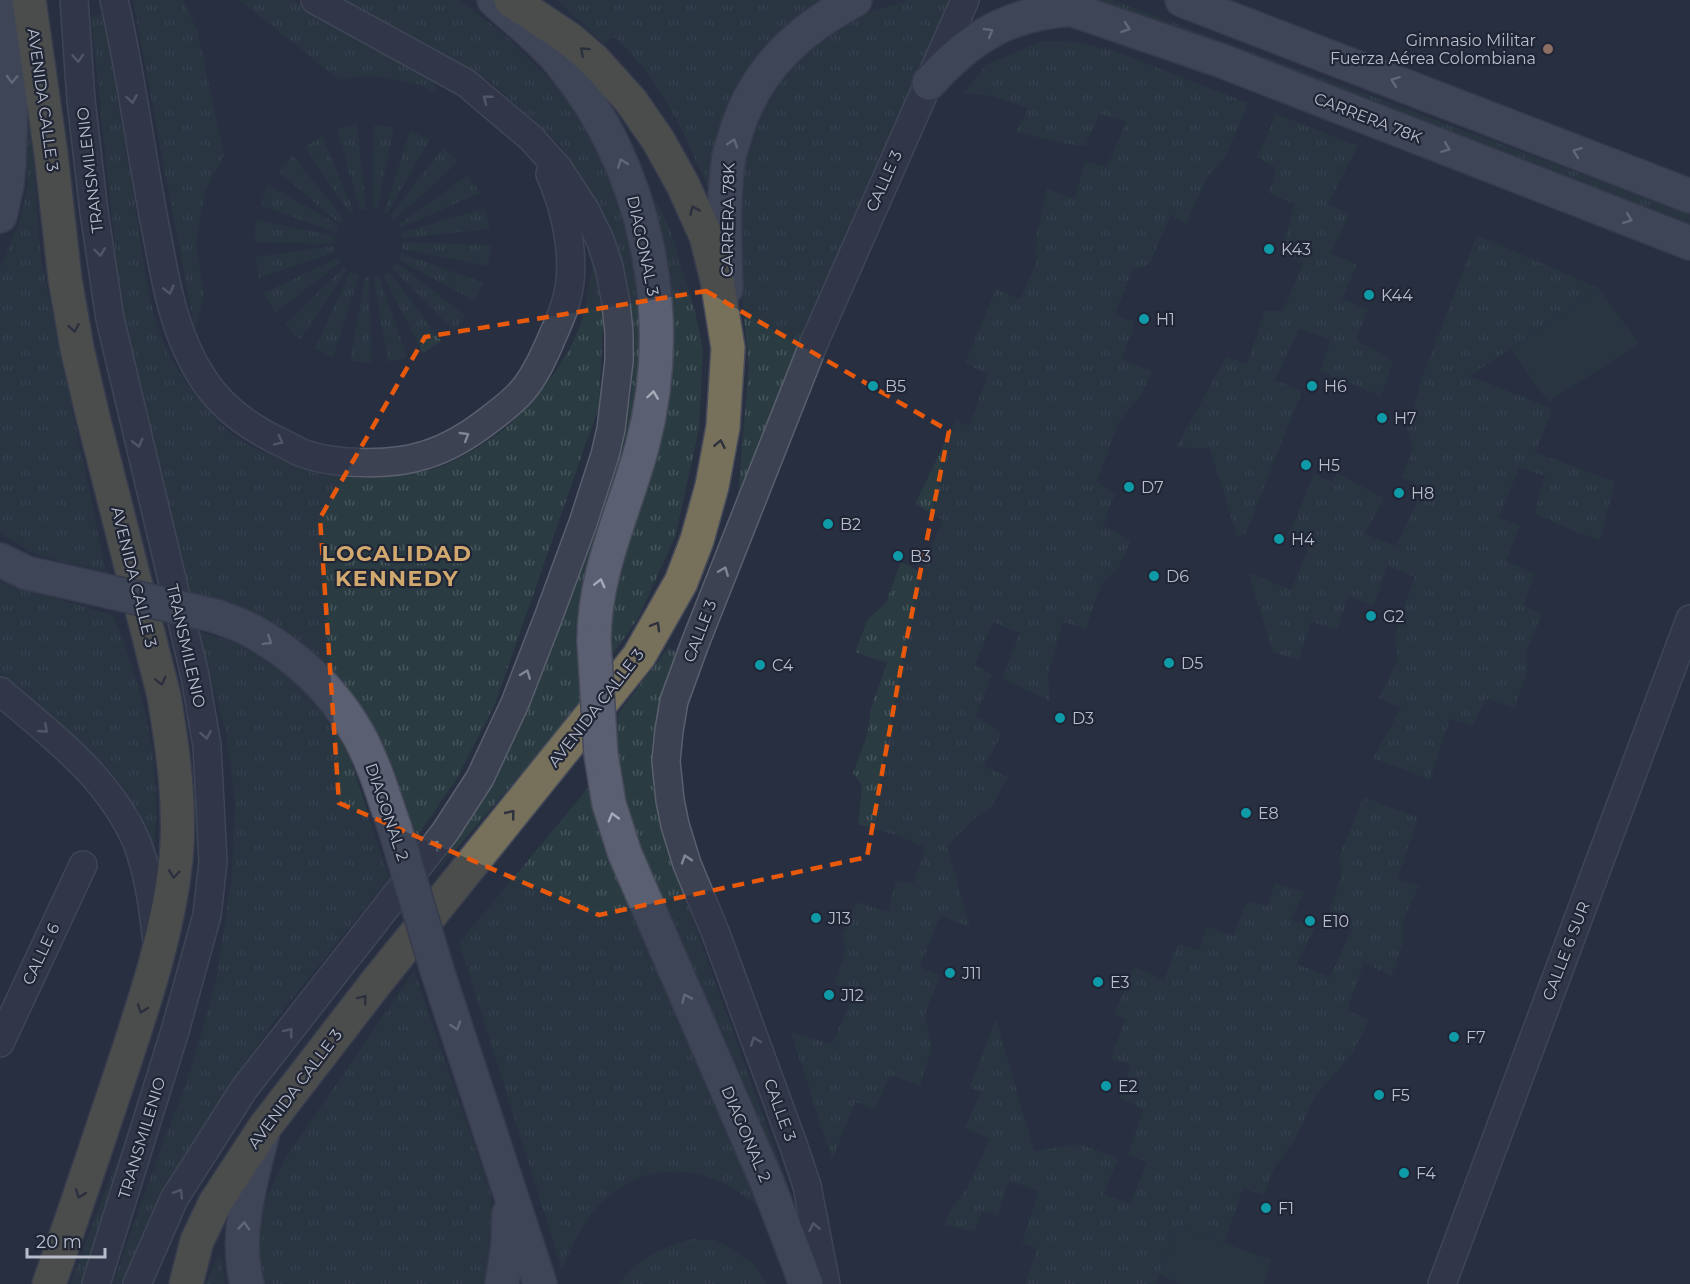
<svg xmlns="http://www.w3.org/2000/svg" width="1690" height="1284" viewBox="0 0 1690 1284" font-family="Montserrat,sans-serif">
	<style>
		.grass { fill: url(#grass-tufts) }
		.pitch { fill: #2a3c42 }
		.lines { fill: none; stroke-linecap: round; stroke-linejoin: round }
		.minor-casing { stroke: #5a5f6e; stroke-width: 30 }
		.major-casing { stroke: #464a5a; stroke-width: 36 }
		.highway-casing { stroke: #474c5b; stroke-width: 36 }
		.minor { stroke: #3c4251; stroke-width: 27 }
		.major { stroke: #5a6071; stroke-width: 33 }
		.highway { stroke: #77705a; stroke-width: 33 }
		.major-bridge-casing { stroke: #464a5a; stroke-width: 36; stroke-linecap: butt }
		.major-bridge { stroke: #5a6071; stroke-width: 33 }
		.oneway { stroke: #a6aab9 }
		.oneway2 { stroke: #2e313b }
		.oneway3 { stroke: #818694 }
		.marked { fill: none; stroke: #e8590c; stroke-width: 4.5; stroke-dasharray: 12 8; stroke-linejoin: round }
		.education-dot { fill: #8d6e63; stroke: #212636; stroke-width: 2 }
		.culture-dot { fill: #0f9aa8; stroke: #212636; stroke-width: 2 }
		.labels { text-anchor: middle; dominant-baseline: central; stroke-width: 4.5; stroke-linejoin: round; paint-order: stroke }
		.poi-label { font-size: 16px; fill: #b9bdcb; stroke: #212636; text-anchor: start }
		.street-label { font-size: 16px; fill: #b9bdcb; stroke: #212636 }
		.district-label { font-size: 22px; font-weight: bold; letter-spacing: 1.5px; fill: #d1a86e; stroke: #212636 }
	</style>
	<defs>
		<pattern id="grass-tufts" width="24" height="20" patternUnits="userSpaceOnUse" patternTransform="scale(1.5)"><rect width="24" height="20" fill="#2a3c42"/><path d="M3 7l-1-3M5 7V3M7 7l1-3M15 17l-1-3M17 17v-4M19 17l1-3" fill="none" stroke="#47565c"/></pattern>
	</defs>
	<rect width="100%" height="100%" fill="#282f41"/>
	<g class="grass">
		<path d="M133 0H183L197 30 224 155 205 191 196 243 204 296 195 333Z"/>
		<path d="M240 0H293L436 81 435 93 421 85 369 75 339 80Z"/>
		<path d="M344 0H460L506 36 550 79 581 114 617 188 635 259 644 315 642 389 582 703 432 877 486 793 590 541 631 397 635 334 629 290 613 238 559 144 488 80 360 11Z"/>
		<path d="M557 0H827L809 9 769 46 714 200 679 124 665 101 643 67 615 37 604 44Z"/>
		<path d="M907 0H954L738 495 749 366 736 244 746 131 788 60 848 19Z"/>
		<path d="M1074 0H1112L1690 214V229Z"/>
		<path d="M103 14C114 80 125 145 136 211 144 260 147 314 171 358 183 381 210 414 229 432 240 442 257 449 271 455 318 476 358 484 409 474 418 472 428 471 437 468 497 445 544 398 573 342 587 316 589 282 594 254L603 320 599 406 495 704 457 778 416 838 383 746 363 711 343 686 240 610 185 591 121 305 91 16Z"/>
		<path d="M1041 41 1075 42 1112 50 1248 103 1225 158 1208 176 1186 224 1171 215 1149 265 1132 270 1115 315 1135 322 1122 359 1152 371 1142 393 1118 424 1097 481 1115 494 1103 525 1131 540 1118 569 1101 584 1086 629 1063 622 1048 675 1050 701 1002 678 1020 633 993 622 975 665 992 675 976 716 1002 734 984 766 1008 777 991 808 977 816 947 846 970 927 940 916 920 967 940 976 925 1014 932 1048 920 1086 890 1075 875 1110 855 1102 832 1160 791 1032 832 1044 855 991 835 985 846 949 842 935 856 902 888 912 896 880 913 883 926 848 895 835 858 824 862 786 853 773 867 736 871 708 887 663 855 652 868 619 886 603 901 562 920 572 943 520 915 504 956 420 969 426 988 374 965 363 996 289 1020 299 1036 263 1037 231 1047 189 1074 199 1085 161 1107 167 1126 122 1100 114 1085 146 1061 143 1016 132 1028 108 992 96 963 93 986 65Z"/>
		<path d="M28 93 41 258 106 572 37 555 0 533V268L20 220 27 187Z"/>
		<path d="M1276 114 1358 146 1328 204 1350 214 1331 253 1357 265 1342 299 1367 309 1356 340 1393 361 1381 396 1320 371 1331 340 1299 329 1275 380 1302 391 1247 531 1238 538 1210 449 1176 447 1227 356 1247 364 1265 311H1283L1303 263 1280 253 1295 204 1269 193 1276 168 1257 157Z"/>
		<path d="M357 124 366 209 360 210 337 129Z"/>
		<path d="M374 125 394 127 377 209H373Z"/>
		<path d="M410 131 430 139 387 214 384 212Z"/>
		<path d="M322 136 354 212 350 214 305 147Z"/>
		<path d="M443 148 458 162 394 220 390 216Z"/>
		<path d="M631 153 669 226 695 311 703 350 699 429 675 537 637 620 611 656 613 590 661 417Z"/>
		<path d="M293 156 344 219 340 224 278 171Z"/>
		<path d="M468 175 480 193 400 228 398 225Z"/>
		<path d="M268 185 339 225 336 233 260 205Z"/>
		<path d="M485 208 490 229 403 238 401 233Z"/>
		<path d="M256 220 335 236 334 244 254 242Z"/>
		<path d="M1477 235 1599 288 1470 376 1553 409 1535 452 1615 482 1600 540 1579 533 1534 514 1545 476 1519 468 1499 517 1520 526 1506 561 1535 574 1523 606 1542 613 1526 653 1528 671 1514 708 1486 699 1472 726 1450 719 1430 780 1373 758 1401 708 1379 698 1398 659 1395 633 1415 577 1388 566 1373 606 1348 596 1338 629 1311 622 1299 659 1273 653 1248 572 1291 590 1310 544 1289 534 1314 474 1332 482 1336 473 1384 498 1365 534 1396 546 1424 488 1401 477 1413 449 1407 429 1423 375Z"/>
		<path d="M403 242 491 245 488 266 402 249Z"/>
		<path d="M334 246 335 252 259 278 255 257Z"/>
		<path d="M401 253 484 283 475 301 399 260Z"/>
		<path d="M338 258 341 262 275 313 264 293Z"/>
		<path d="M397 263 466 316 454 331 392 268Z"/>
		<path d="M344 267 347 270 300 339 285 325Z"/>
		<path d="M389 271 441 341 423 353 383 275Z"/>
		<path d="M350 272 359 276 333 357 315 348Z"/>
		<path d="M379 276 407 358 388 362 373 277Z"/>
		<path d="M365 277H369L371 363 350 361Z"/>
		<path d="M0 582 113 615C146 697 164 770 153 860L146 829 123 787 104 764 0 672Z"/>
		<path d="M197 631 247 647 291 677 328 714 351 761 389 878 273 1023 159 1194 121 1284H113L145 1192 190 1072 216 980 231 882 235 803 227 737Z"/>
		<path d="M668 648 680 654 660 704 653 741 657 808 675 869 799 1217 713 1019 663 912 625 809 616 746 618 714Z"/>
		<path d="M594 781 772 1221C763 1212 754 1203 744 1196 697 1162 640 1162 599 1205 582 1222 572 1247 562 1269L459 943Z"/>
		<path d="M1364 797 1418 818 1397 879 1419 885 1403 921V944L1391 976 1364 962 1347 1010 1369 1020 1352 1054 1315 1096 1295 1139 1274 1169 1264 1195 1243 1188 1224 1243 1178 1227 1156 1284H1025L1037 1249 1022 1243 1039 1191 1009 1181 998 1216 982 1211 975 1232 944 1225 951 1209 967 1188 990 1139 965 1128 981 1092 969 1088 996 1019 1034 1151 1080 1144 1118 1158 1104 1194 1130 1204 1147 1162 1128 1155 1143 1109 1120 1098 1131 1065 1110 1058 1126 1019 1114 1014 1134 967 1164 980 1178 944 1199 950 1207 926 1233 936 1247 901 1268 906 1275 883 1304 892 1291 920 1315 927 1297 964 1330 977 1352 928 1326 922 1341 876 1340 854Z"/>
		<path d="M414 971 490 1190 495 1236 491 1284H261L254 1223 285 1159Z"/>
		<path d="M137 1108 84 1284H70Z"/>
		<path d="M692 1239 716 1240 753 1263 767 1284H619C637 1257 662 1248 692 1239Z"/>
		<path d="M220 1252 225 1284H206Z"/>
	</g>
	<g class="pitch">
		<path d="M1599 288 1639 344 1548 402 1510 349Z"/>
		<path d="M1178 1226 1271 1260 1264 1284H1181L1160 1275Z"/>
	</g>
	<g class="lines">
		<defs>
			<g id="minor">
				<path d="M74 0 81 100 94 212 110 319 195 676 207 746 213 862 207 915 175 1031 96 1284"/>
				<path d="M114 0C132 77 141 157 157 235 166 285 175 337 204 380 222 408 251 428 280 442 287 445 295 450 302 453 335 465 392 466 425 455 448 448 471 434 490 419 502 410 514 401 523 390 535 376 543 358 550 342 555 330 561 318 565 305 578 265 567 212 550 174"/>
				<path d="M0 691C52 736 109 777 137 843 149 874 153 909 157 942"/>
				<path d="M0 1043 83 865"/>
				<path d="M137 1284 174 1199 244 1089 445 832 480 778 515 703 548 618 583 523 605 455 611 429 619 361V333L616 303 609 267 600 240 586 211 558 168 531 138 466 83 315 0"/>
				<path d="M826 1284 807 1186 793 1144 716 934 687 864 675 825 670 800 666 761 669 731 674 701 694 646 814 343 965 0"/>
				<path d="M1442 1284 1690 619"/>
			</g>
			<g id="major">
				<path d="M494 0C516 20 541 39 560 62 647 168 677 315 642 447 624 513 594 571 594 641"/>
				<path d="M1044 0 1222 61 1690 243"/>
				<path d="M1182 0 1690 196"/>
				<path d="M929 83C971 37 1007 14 1071 9"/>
				<path d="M0 216 7 185 9 164 15 0"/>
				<path d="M726 289C725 245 722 199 729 156 731 147 735 138 737 129 757 68 799 30 855 0"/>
				<path d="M0 560 27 573 63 581"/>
				<path d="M216 616C228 621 242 625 254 632 307 662 350 707 372 764 381 785 387 807 395 829"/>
				<path d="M601 755 609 804 625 854 767 1182 806 1284"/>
				<path d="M437 970 540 1284"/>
				<path d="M247 1284C234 1234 251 1181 263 1132"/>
				<path d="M502 1284 508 1245 509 1213"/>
			</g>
			<g id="highway">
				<path d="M29 0 51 154 65 279 77 348 93 417 164 696C173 750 181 805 176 859 168 936 142 1009 118 1082 95 1150 73 1217 49 1284"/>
				<path d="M186 1284 197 1241 215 1203 264 1128 375 984 639 656 681 582 697 540 712 486 723 427 728 348 717 280 706 236 683 185 658 140 631 101 594 60 571 40 511 0"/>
			</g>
		</defs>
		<use href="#minor" class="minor-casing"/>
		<use href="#major" class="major-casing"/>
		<use href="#highway" class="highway-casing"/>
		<use href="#minor" class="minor"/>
		<use href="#major" class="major"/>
		<use href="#highway" class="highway"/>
		<defs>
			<g id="major-bridge">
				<path d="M63 581 216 616"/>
				<path d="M594 641 601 755"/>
				<path d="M395 829 437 970"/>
			</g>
		</defs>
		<use href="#major-bridge" class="major-bridge-casing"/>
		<use href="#major-bridge" class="major-bridge"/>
	</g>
	<defs><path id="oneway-chevron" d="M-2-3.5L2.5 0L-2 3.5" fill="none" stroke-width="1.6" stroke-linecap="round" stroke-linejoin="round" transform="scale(1.5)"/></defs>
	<g class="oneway">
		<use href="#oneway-chevron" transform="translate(1126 28) rotate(19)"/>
		<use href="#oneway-chevron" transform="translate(989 32) rotate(-30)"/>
		<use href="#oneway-chevron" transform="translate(12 79) rotate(92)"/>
		<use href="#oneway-chevron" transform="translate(1395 81) rotate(-159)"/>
		<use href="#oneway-chevron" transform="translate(733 143) rotate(-72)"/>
		<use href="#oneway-chevron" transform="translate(1446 148) rotate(21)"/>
		<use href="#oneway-chevron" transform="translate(1577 152) rotate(-159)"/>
		<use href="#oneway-chevron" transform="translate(622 163) rotate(-111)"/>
		<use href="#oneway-chevron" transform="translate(1628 219) rotate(21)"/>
		<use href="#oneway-chevron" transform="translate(653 395) rotate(-82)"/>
		<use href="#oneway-chevron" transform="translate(600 583) rotate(-76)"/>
		<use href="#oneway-chevron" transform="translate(268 641) rotate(32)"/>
		<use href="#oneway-chevron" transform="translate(613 817) rotate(-106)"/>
		<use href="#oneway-chevron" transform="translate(686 998) rotate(-114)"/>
		<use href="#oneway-chevron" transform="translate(456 1026) rotate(72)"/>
		<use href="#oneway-chevron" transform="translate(244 1226) rotate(-86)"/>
	</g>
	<g class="oneway2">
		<use href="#oneway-chevron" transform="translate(584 51) rotate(-138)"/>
		<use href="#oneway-chevron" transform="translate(694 210) rotate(-114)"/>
		<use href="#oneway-chevron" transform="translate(74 328) rotate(80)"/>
		<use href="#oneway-chevron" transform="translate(720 444) rotate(-79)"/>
		<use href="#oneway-chevron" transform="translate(656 626) rotate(-60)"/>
		<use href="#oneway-chevron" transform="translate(161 681) rotate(76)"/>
		<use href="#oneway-chevron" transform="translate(511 814) rotate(-51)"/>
		<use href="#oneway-chevron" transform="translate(174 874) rotate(97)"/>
		<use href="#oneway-chevron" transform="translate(363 999) rotate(-52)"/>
		<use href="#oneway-chevron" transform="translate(142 1009) rotate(109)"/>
		<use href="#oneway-chevron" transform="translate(80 1194) rotate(109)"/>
	</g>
	<g class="oneway3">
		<use href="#oneway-chevron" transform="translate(78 58) rotate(86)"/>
		<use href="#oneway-chevron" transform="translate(132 99) rotate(80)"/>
		<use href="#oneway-chevron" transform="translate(487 99) rotate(-142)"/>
		<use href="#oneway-chevron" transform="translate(100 252) rotate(82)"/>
		<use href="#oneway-chevron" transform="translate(169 290) rotate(76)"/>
		<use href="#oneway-chevron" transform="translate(465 436) rotate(-31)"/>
		<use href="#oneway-chevron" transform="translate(279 441) rotate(26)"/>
		<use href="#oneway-chevron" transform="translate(138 443) rotate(76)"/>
		<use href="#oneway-chevron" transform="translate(724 571) rotate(-68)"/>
		<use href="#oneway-chevron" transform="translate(526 674) rotate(-69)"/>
		<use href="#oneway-chevron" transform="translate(44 729) rotate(41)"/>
		<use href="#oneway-chevron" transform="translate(206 735) rotate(80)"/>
		<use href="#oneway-chevron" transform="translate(435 845) rotate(-52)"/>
		<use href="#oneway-chevron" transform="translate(686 859) rotate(-108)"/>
		<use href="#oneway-chevron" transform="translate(289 1032) rotate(-52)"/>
		<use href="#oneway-chevron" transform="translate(755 1041) rotate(-110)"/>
		<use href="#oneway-chevron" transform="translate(179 1193) rotate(-59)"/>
		<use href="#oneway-chevron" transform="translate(814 1227) rotate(-101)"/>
	</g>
	<path d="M0 0H1690V1284H0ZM706 291 949 431 901 667 867 857 599 915 339 803 320 518 425 337Z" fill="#282f41" fill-opacity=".55" fill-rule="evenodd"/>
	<path class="marked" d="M706 291 949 431 901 667 867 857 599 915 339 803 320 518 425 337Z"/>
	<circle class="education-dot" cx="1548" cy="49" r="6"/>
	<g class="culture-dot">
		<circle cx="1269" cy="249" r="6"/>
		<circle cx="1369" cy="295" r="6"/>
		<circle cx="1144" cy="319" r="6"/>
		<circle cx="873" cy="386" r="6"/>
		<circle cx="1312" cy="386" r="6"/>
		<circle cx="1382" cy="418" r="6"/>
		<circle cx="1306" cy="465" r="6"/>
		<circle cx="1129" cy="487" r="6"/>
		<circle cx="1399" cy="493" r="6"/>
		<circle cx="828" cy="524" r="6"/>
		<circle cx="1279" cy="539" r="6"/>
		<circle cx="898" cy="556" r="6"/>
		<circle cx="1154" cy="576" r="6"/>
		<circle cx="1371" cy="616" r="6"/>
		<circle cx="1169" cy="663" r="6"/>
		<circle cx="760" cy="665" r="6"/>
		<circle cx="1060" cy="718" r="6"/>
		<circle cx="1246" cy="813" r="6"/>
		<circle cx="816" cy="918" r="6"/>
		<circle cx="1310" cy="921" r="6"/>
		<circle cx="950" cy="973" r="6"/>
		<circle cx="1098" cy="982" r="6"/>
		<circle cx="829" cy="995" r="6"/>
		<circle cx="1454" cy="1037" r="6"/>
		<circle cx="1106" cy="1086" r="6"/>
		<circle cx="1379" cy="1095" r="6"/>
		<circle cx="1404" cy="1173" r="6"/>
		<circle cx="1266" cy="1208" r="6"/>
	</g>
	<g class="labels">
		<g class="poi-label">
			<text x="1536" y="40" text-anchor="end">Gimnasio Militar<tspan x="1536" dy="18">Fuerza Aérea Colombiana</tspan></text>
			<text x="1281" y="249">K43</text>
			<text x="1381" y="295">K44</text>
			<text x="1156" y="319">H1</text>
			<text x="885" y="386">B5</text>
			<text x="1324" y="386">H6</text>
			<text x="1394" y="418">H7</text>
			<text x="1318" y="465">H5</text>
			<text x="1141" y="487">D7</text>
			<text x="1411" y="493">H8</text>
			<text x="840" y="524">B2</text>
			<text x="1291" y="539">H4</text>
			<text x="910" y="556">B3</text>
			<text x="1166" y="576">D6</text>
			<text x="1383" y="616">G2</text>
			<text x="1181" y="663">D5</text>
			<text x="772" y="665">C4</text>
			<text x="1072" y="718">D3</text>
			<text x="1258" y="813">E8</text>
			<text x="828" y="918">J13</text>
			<text x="1322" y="921">E10</text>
			<text x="962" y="973">J11</text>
			<text x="1110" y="982">E3</text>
			<text x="841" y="995">J12</text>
			<text x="1466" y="1037">F7</text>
			<text x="1118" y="1086">E2</text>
			<text x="1391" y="1095">F5</text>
			<text x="1416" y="1173">F4</text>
			<text x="1278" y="1208">F1</text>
		</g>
		<g class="street-label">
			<text transform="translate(43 100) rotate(82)">AVENIDA CALLE 3</text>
			<text transform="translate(1368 118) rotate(21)">CARRERA 78K</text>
			<text transform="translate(90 170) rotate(-97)">TRANSMILENIO</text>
			<text transform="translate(884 181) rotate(-66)">CALLE 3</text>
			<text transform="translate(728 220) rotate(-89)">CARRERA 78K</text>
			<text transform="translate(643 246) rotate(78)">DIAGONAL 3</text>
			<text transform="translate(134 577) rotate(76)">AVENIDA CALLE 3</text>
			<text transform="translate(700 631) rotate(-69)">CALLE 3</text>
			<text transform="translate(186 646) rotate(77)">TRANSMILENIO</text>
			<text transform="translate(596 708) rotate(-52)">AVENIDA CALLE 3</text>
			<text transform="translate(387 812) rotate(71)">DIAGONAL 2</text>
			<text transform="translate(1566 951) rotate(-69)">CALLE 6 SUR</text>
			<text transform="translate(41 954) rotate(-65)">CALLE 6</text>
			<text transform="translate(295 1089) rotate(-53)">AVENIDA CALLE 3</text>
			<text transform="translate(780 1110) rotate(70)">CALLE 3</text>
			<text transform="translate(746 1134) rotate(67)">DIAGONAL 2</text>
			<text transform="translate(142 1138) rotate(-73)">TRANSMILENIO</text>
		</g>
		<g class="district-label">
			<text x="397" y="553">LOCALIDAD<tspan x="397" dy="25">KENNEDY</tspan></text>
		</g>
	</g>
	<path d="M27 1248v9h78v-9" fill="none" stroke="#b9bdcb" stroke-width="3"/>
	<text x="36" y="1248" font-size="18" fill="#b9bdcb" stroke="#212636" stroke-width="4.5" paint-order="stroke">20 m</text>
</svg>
